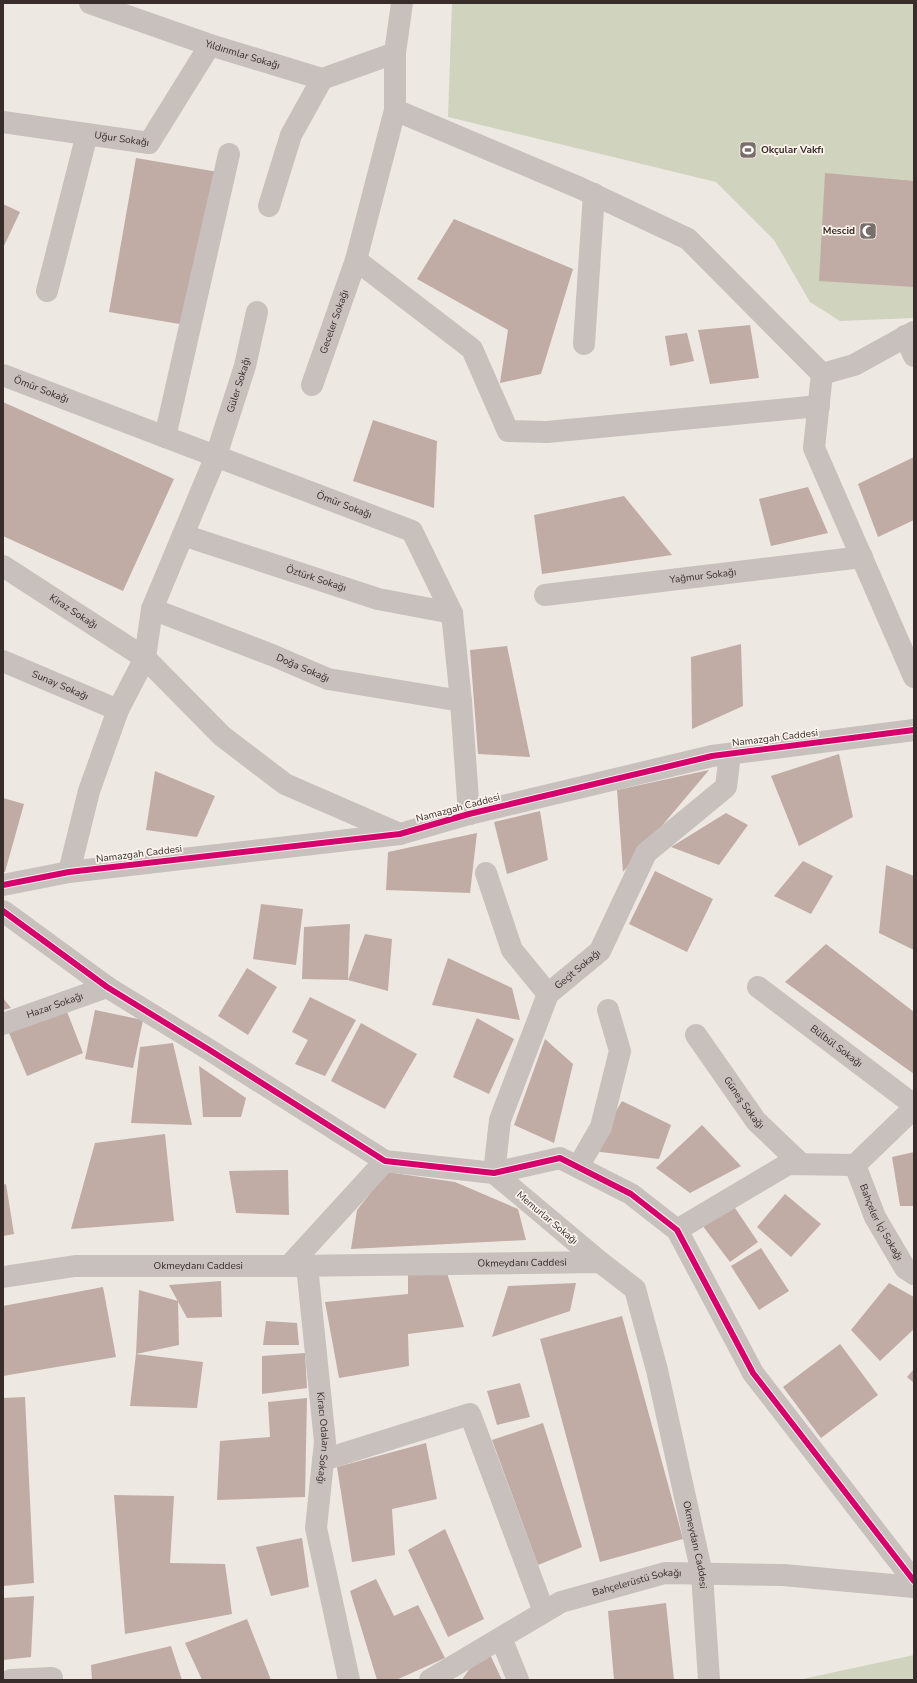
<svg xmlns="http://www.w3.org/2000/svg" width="917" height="1683" viewBox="0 0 917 1683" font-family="'Nunito Sans',sans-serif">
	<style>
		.green { fill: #d0d3bd }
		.building { fill: #c1aba5 }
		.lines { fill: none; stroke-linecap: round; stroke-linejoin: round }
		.minor { stroke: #c7c0bc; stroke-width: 22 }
		.cycleway-casing { stroke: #faf2eb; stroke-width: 8 }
		.cycleway { stroke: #d6006c; stroke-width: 6 }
		.labels { text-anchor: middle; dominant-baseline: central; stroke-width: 3.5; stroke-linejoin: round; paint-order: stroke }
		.street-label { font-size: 10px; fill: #382d2a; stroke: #faf2eb }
		.poi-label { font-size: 10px; font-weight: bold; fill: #382d2a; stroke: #faf2eb; text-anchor: start }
	</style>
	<rect width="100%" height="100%" fill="#eee8e3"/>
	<g class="green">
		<path d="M452 3H914V318L840 321 810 302 774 240 716 182 448 117Z"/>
		<path d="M914 1655V1680H798Z"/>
	</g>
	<g class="building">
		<path d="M136 158 218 172 191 326 109 312Z"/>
		<path d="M825 173 914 181V287L819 281Z"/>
		<path d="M3 204 20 212 3 248Z"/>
		<path d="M454 219 573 269 541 374 500 383 508 330 417 279Z"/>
		<path d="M750 325 759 378 710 384 698 330Z"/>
		<path d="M687 333 694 361 670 366 665 336Z"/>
		<path d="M3 402 174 479 123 591 3 536Z"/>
		<path d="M373 420 437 441 434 508 353 481Z"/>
		<path d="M914 457V520L878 537 858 484Z"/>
		<path d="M808 487 828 533 771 546 759 499Z"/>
		<path d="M624 496 672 555 542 574 534 515Z"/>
		<path d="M741 644 743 706 692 729 691 657Z"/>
		<path d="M507 646 530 757 478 754 470 650Z"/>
		<path d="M839 754 853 817 799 846 771 776Z"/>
		<path d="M709 770 623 872 617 790Z"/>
		<path d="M155 771 215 796 197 837 146 830Z"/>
		<path d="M3 798 24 804 5 872H3Z"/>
		<path d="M540 811 548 860 507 874 494 822Z"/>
		<path d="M726 813 748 825 719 865 671 847Z"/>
		<path d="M477 833 470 893 386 890 388 852Z"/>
		<path d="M803 861 833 876 811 914 774 896Z"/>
		<path d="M886 865 914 876V950L879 933Z"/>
		<path d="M655 871 713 899 687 952 629 924Z"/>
		<path d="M261 904 303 909 296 965 253 959Z"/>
		<path d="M350 924 348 980 365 934 392 939 388 991 348 980 302 979 304 927Z"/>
		<path d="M826 944 914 1012V1074L785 982Z"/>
		<path d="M448 958 512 988 520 1020 432 1005Z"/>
		<path d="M247 968 277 987 248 1035 218 1016Z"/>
		<path d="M310 997 356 1020 325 1076 295 1064 308 1040 292 1032Z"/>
		<path d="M3 998 11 1008 3 1010Z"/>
		<path d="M66 1009 83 1053 27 1076 9 1033Z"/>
		<path d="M95 1010 143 1020 133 1068 85 1059Z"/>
		<path d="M477 1018 514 1039 489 1094 453 1077Z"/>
		<path d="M361 1023 417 1054 385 1109 331 1081Z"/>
		<path d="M545 1039 573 1064 554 1143 514 1125Z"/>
		<path d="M173 1043 192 1125 131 1123 140 1047Z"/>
		<path d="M199 1066 246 1098 241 1117H203Z"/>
		<path d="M622 1101 671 1125 659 1159 592 1151Z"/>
		<path d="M702 1125 741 1166 690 1193 656 1168Z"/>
		<path d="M165 1134 174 1221 71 1229 95 1143Z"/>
		<path d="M914 1152V1206H900L892 1157Z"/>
		<path d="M288 1170 289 1215 236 1213 229 1171Z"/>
		<path d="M387 1172 455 1182 518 1209 526 1240 351 1249 357 1210Z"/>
		<path d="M6 1184 14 1234 3 1236V1185Z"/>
		<path d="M785 1194 821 1224 791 1257 757 1227Z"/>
		<path d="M735 1208 758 1242 730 1262 702 1225Z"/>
		<path d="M761 1248 789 1291 759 1310 731 1266Z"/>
		<path d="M447 1273 464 1327 408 1334 409 1366 339 1378 325 1302 408 1294V1274Z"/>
		<path d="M221 1281 222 1317 187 1318 169 1285Z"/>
		<path d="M576 1283 570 1311 492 1337 508 1286Z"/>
		<path d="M889 1283 914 1297V1329L880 1361 851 1330Z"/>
		<path d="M103 1287 116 1357 3 1376V1306Z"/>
		<path d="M139 1290 178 1301 179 1345 136 1354Z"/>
		<path d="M622 1316 683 1539 600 1562 540 1339Z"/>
		<path d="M266 1321 297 1323 299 1345H263Z"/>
		<path d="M840 1344 878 1395 821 1438 783 1387Z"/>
		<path d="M305 1353 307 1388 262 1394V1356Z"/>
		<path d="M136 1354 203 1362 197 1408 130 1406Z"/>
		<path d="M914 1369V1383L907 1377Z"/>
		<path d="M520 1383 530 1417 497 1425 487 1391Z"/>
		<path d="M25 1397 34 1583 3 1586V1398Z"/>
		<path d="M307 1398 305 1497 217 1500 220 1441 270 1437 268 1402Z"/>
		<path d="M543 1423 582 1547 538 1565 492 1440Z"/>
		<path d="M426 1443 437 1499 392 1509 395 1555 352 1562 337 1467Z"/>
		<path d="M114 1495 174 1496 170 1563 225 1564 232 1614 125 1634Z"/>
		<path d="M445 1529 484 1619 448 1637 408 1550Z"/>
		<path d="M302 1538 309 1587 271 1596 256 1547Z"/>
		<path d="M376 1579 394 1616 418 1605 445 1658 396 1680H377L350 1591Z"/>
		<path d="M34 1596 31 1657 3 1660V1598Z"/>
		<path d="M666 1603 674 1680H614L608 1611Z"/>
		<path d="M247 1619 271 1680H202L185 1643Z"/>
		<path d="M171 1646 182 1680H92L91 1665Z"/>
		<path d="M486 1646 502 1680H463V1678Z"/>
	</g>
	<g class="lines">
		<g class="minor">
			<path id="s1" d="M90 3 210 45 322 79 395 53"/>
			<path d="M402 3 395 53V110L356 260 472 349 508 431 547 432 819 406"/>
			<path d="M395 110 580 188 688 239 822 374 854 365 914 332"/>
			<path id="s2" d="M3 122 149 143 210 45"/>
			<path d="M269 206 291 135 322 79"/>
			<path d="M47 291 87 134"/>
			<path d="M905 336 914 356"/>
			<path d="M584 344 594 194"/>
			<path d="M822 374 814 448 914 677"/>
			<path id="s3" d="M3 375 412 531 452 613 461 701 469 814"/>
			<path id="s4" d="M312 385 356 260"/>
			<path d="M165 437 229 154"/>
			<path id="s5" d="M183 535 378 599 452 613"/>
			<path id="s6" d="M3 566 145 658 222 736 285 784 400 834"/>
			<path id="s7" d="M545 595 862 557"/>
			<path id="s8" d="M152 609 272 655 328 679 461 701"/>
			<path id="s9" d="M3 661 118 710"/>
			<path id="s10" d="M69 872 89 791 118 710 145 658 152 609 216 456 245 366 257 312"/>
			<path d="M486 873 512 950 548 994"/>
			<path d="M3 885 69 872 400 834 469 814 712 756 914 730"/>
			<path d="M3 911 107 987 208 1049 385 1161 494 1173 560 1158 631 1194 677 1230 753 1373 914 1581"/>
			<path id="s11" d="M758 987 914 1105"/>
			<path id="s12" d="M3 1024 107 987"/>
			<path id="s13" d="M696 1035 756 1121 801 1164"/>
			<path id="s14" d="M855 1165 875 1217 905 1268 914 1274"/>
			<path d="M578 1167 601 1127 620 1051 608 1010"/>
			<path d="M677 1230 788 1164 855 1165 914 1108"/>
			<path id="s15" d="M600 1262 494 1173 500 1120 548 994 600 951 646 853 726 787 730 754"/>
			<path d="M289 1266 385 1161"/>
			<path id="s16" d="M307 1266 325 1442 316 1528 349 1680"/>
			<path id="s17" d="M3 1277 75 1266H289L600 1262 635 1289 657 1370 702 1574 709 1680"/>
			<path d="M323 1460 470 1414 544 1612"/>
			<path d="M501 1638 518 1680"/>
			<path d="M11 1680 52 1678V1680"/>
			<path id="s18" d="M430 1680 561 1602 665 1573 783 1575 914 1587"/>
		</g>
		<defs>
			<g id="cycleway">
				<path d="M3 885 69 872 400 834 469 814 712 756 914 730"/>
				<path d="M3 911 107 987 208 1049 385 1161 494 1173 560 1158 631 1194 677 1230 753 1373 914 1581"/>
			</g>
		</defs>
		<use href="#cycleway" class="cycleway-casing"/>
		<use href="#cycleway" class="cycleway"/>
	</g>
	<defs>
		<symbol id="stadium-square" viewBox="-11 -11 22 22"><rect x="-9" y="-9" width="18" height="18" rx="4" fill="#786e6b" stroke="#faf2eb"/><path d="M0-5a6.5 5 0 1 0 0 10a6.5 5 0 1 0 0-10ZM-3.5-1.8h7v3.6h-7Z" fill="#fff"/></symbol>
		<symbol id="mosque-square" viewBox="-11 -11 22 22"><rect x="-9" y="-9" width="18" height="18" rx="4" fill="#786e6b" stroke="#faf2eb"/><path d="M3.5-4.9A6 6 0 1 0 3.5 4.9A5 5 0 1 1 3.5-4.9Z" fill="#fff"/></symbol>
	</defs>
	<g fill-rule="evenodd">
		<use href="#stadium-square" x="738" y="140" width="20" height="20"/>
		<use href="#mosque-square" x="858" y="221" width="20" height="20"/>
	</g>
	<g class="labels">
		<g class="street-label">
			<text stroke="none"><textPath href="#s1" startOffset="161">Yıldırımlar Sokağı</textPath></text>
			<text stroke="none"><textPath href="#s2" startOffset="120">Uğur Sokağı</textPath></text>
			<text stroke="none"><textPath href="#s4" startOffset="67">Geceler Sokağı</textPath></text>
			<text stroke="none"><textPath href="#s10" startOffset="518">Güler Sokağı</textPath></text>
			<text stroke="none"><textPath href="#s3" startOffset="41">Ömür Sokağı</textPath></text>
			<text stroke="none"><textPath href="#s3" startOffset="365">Ömür Sokağı</textPath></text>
			<text stroke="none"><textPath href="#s7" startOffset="159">Yağmur Sokağı</textPath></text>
			<text stroke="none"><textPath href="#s5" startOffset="140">Öztürk Sokağı</textPath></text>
			<text stroke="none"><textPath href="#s6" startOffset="84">Kiraz Sokağı</textPath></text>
			<text stroke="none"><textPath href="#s8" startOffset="162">Doğa Sokağı</textPath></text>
			<text stroke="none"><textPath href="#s9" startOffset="62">Sunay Sokağı</textPath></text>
			<text transform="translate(775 738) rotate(-7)">Namazgah Caddesi</text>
			<text transform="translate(458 808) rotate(-15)">Namazgah Caddesi</text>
			<text transform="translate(139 854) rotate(-7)">Namazgah Caddesi</text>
			<text stroke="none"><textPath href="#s15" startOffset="365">Geçit Sokağı</textPath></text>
			<text stroke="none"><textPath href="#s12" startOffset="55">Hazar Sokağı</textPath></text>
			<text stroke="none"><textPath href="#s11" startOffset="98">Bülbül Sokağı</textPath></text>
			<text stroke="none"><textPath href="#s13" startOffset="83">Güneş Sokağı</textPath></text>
			<text transform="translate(547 1218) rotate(40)">Memurlar Sokağı</text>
			<text stroke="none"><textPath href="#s14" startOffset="63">Bahçeler İçi Sokağı</textPath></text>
			<text stroke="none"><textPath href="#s17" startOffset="520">Okmeydanı Caddesi</textPath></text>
			<text stroke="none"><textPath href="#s17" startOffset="196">Okmeydanı Caddesi</textPath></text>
			<text stroke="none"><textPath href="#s16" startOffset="173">Kiracı Odaları Sokağı</textPath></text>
			<text stroke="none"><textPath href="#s17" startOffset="905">Okmeydanı Caddesi</textPath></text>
			<text stroke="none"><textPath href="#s18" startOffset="231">Bahçelerüstü Sokağı</textPath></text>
		</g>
		<g class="poi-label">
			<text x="761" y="150">Okçular Vakfı</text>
			<text x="855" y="231" text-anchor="end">Mescid</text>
		</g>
	</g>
	<rect width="917" height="1683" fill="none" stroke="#382d2a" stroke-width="8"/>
</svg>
